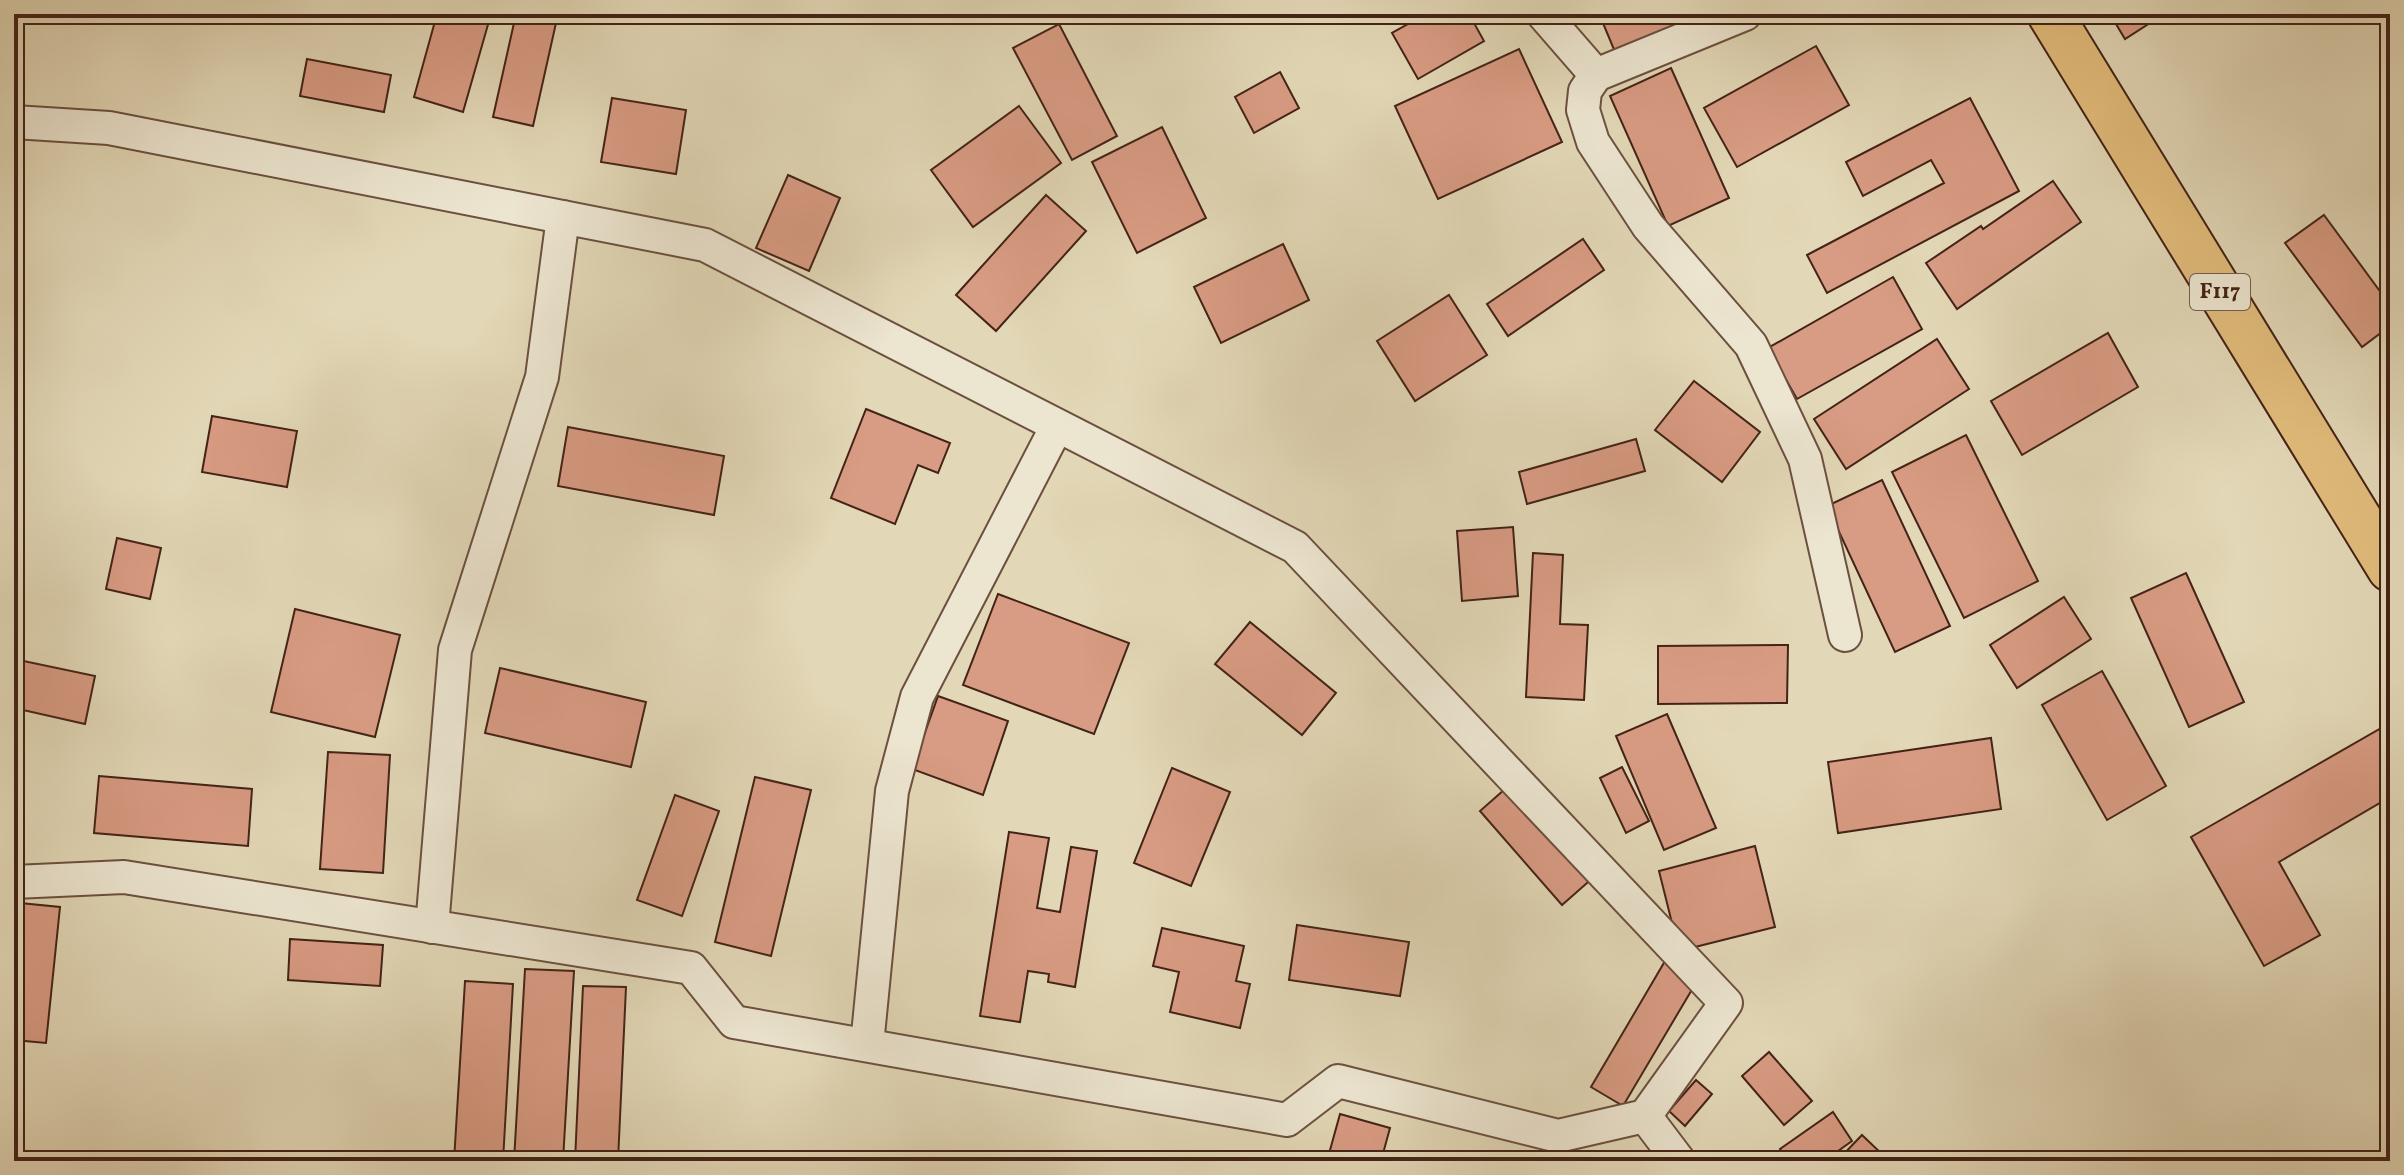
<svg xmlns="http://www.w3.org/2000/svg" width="2404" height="1175" viewBox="0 0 2404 1175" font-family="Vollkorn,serif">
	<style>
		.building { fill: #d89b83; stroke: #442317; stroke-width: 2 }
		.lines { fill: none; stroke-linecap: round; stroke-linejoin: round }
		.minor-casing { stroke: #6c503f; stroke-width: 36 }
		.primary-casing { stroke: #442317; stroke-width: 48 }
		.minor { stroke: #ece5d0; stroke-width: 32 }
		.primary { stroke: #e1bc7b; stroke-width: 44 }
		.labels { text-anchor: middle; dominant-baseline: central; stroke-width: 8; stroke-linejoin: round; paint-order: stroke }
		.shield { fill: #ece5d0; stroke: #765d4e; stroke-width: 2 }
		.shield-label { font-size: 22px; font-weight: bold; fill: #442317 }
	</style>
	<rect width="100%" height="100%" fill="#e2d7b6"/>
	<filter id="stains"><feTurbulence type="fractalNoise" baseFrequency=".0025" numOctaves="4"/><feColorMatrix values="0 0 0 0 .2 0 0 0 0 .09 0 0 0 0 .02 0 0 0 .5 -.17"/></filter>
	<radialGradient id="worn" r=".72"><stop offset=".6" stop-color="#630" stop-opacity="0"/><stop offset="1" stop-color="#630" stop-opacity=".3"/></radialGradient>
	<g class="building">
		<path d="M437 14H491L463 112 414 97Z"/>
		<path d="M516 14H558L533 126 493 117Z"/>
		<path d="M1426 14H1469L1484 41 1418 79 1392 33Z"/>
		<path d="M1604 14H1699L1700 17 1615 52 1600 16Z"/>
		<path d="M2110 14H2164L2125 39Z"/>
		<path d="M1059 24 1117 136 1072 160 1013 48Z"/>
		<path d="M1816 46 1849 105 1737 167 1704 108Z"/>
		<path d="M1519 49 1562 142 1438 199 1395 106Z"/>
		<path d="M307 59 391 75 384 112 300 96Z"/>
		<path d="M1671 68 1729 198 1668 226 1610 96Z"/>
		<path d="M1280 72 1299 108 1254 133 1235 97Z"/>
		<path d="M612 98 686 110 676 174 601 162Z"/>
		<path d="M1970 98 2019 191 1827 293 1807 255 1944 183 1931 160 1863 196 1846 162Z"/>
		<path d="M1019 106 1061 163 973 227 931 170Z"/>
		<path d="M1162 127 1206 218 1137 253 1092 162Z"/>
		<path d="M788 175 840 198 809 271 756 248Z"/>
		<path d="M2053 181 2081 222 1957 309 1926 263 1981 226 1983 229Z"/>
		<path d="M1046 195 1086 231 996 331 956 295Z"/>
		<path d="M2324 215 2390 305V326L2362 347 2285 243Z"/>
		<path d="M1583 239 1604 270 1508 336 1487 304Z"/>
		<path d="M1283 244 1309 300 1221 343 1194 287Z"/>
		<path d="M1893 277 1922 329 1797 399 1768 348Z"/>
		<path d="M1449 295 1487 355 1415 401 1377 341Z"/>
		<path d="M2108 333 2138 387 2022 455 1991 401Z"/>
		<path d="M1937 339 1969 389 1846 469 1814 419Z"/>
		<path d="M1694 381 1760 432 1722 482 1655 430Z"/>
		<path d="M2390 396V421L2382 418Z"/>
		<path d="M866 409 950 443 938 473 918 465 895 524 831 498Z"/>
		<path d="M212 416 297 431 287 487 202 472Z"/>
		<path d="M568 427 724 456 714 515 558 486Z"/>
		<path d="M1966 435 2038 581 1964 618 1892 472Z"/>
		<path d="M1636 439 1645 471 1527 504 1519 472Z"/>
		<path d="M1882 480 1950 626 1895 652 1827 506Z"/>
		<path d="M1513 527 1518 596 1462 601 1457 531Z"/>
		<path d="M117 538 161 548 150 599 106 589Z"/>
		<path d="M1533 553 1563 555 1560 624 1588 625 1584 700 1526 697Z"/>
		<path d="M2186 573 2244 702 2189 727 2131 598Z"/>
		<path d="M998 594 1129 643 1094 734 963 685Z"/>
		<path d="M2064 597 2091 639 2017 688 1990 645Z"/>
		<path d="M295 609 400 635 375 737 271 712Z"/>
		<path d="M1250 622 1336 693 1302 735 1215 664Z"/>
		<path d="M1788 645 1787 703 1658 704V646Z"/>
		<path d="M14 659 95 676 85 724 14 708Z"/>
		<path d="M500 668 646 702 631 767 485 733Z"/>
		<path d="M2102 671 2166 786 2107 820 2042 705Z"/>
		<path d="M938 696 1008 721 983 795 912 769Z"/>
		<path d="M1667 714 1716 828 1664 850 1616 736Z"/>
		<path d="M2390 723V822L2380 803 2279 862 2320 935 2264 966 2191 837Z"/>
		<path d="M1991 738 2001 809 1838 833 1828 762Z"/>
		<path d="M328 752 390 755 383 873 320 869Z"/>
		<path d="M1622 767 1649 821 1626 833 1600 778Z"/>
		<path d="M1172 768 1230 792 1191 886 1134 863Z"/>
		<path d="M99 776 252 789 248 846 94 833Z"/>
		<path d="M755 777 811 790 771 956 715 942Z"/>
		<path d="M1513 782 1595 876 1562 905 1480 811Z"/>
		<path d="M675 795 719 811 682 916 637 900Z"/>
		<path d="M1009 832 1049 838 1037 908 1060 912 1071 847 1097 851 1075 987 1048 982 1049 974 1028 971 1020 1022 980 1016Z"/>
		<path d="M1755 846 1775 927 1679 951 1659 871Z"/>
		<path d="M20 903 60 907 46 1043 14 1040V966Z"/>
		<path d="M1297 925 1409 942 1400 996 1289 980Z"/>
		<path d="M1162 928 1244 946 1236 981 1250 984 1240 1028 1170 1012 1179 972 1153 966Z"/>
		<path d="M290 939 383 945 380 986 288 980Z"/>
		<path d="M1668 956 1700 976 1623 1106 1591 1087Z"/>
		<path d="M525 969 574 971 563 1161H514Z"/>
		<path d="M465 981 513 984 503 1161H454Z"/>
		<path d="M583 986 626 987 618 1161H575Z"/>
		<path d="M1769 1052 1812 1101 1784 1125 1742 1076Z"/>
		<path d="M1696 1080 1712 1094 1685 1126 1669 1111Z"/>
		<path d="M1833 1112 1852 1141 1824 1161H1788L1780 1149Z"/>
		<path d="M1340 1114 1390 1128 1381 1161H1327Z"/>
		<path d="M1862 1135 1885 1157 1881 1161H1837Z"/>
	</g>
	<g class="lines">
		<defs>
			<g id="minor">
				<path d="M1543 14 1596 75"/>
				<path d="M1745 14 1596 75 1585 91 1583 110 1593 142 1648 226 1751 345 1805 459 1845 635"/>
				<path d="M14 122 109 128 705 245 1295 547 1726 1003 1645 1116 1558 1136 1338 1081 1287 1120 734 1022 691 968 124 877 14 882"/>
				<path d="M432 927 455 650 542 377 563 217"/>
				<path d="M867 1045 892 791 917 697 1057 426"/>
				<path d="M1645 1116 1679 1161"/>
			</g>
			<path id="primary" d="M2050 14 2390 569"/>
		</defs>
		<use href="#minor" class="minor-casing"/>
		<use href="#primary" class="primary-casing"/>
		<use href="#minor" class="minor"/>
		<use href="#primary" class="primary"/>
	</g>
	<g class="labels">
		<rect class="shield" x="2190" y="274" width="60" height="36" rx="6"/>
		<g class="shield-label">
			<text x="2220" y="292">F117</text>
		</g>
	</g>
	<rect width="2404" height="1175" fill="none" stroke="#e2d7b6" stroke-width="48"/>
	<rect x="16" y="16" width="2372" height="1143" fill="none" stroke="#442317" stroke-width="4"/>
	<rect x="24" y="24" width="2356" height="1127" fill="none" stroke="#442317" stroke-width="2"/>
	<rect width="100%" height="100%" filter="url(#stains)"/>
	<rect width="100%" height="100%" fill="url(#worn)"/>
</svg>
